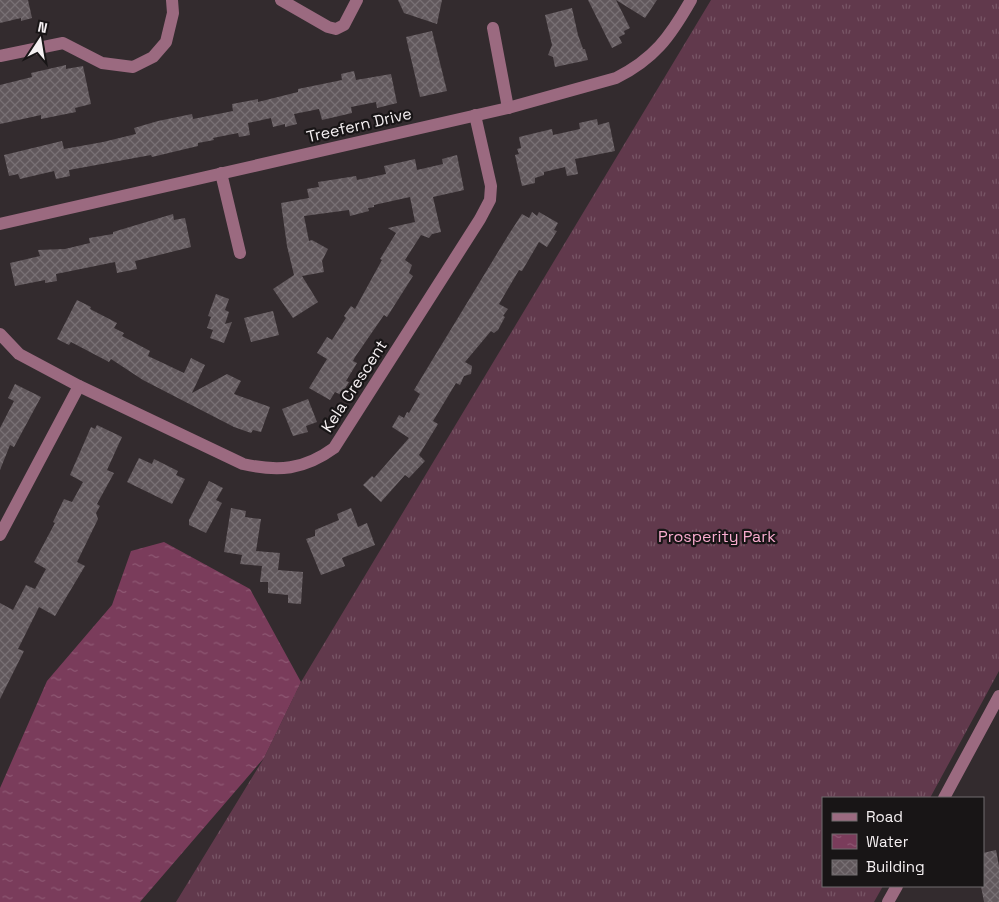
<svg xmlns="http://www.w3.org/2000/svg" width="999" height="902" viewBox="0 0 999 902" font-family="'Space Grotesk',sans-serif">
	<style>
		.grass { fill: url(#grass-tufts) }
		.water { fill: url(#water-ripples) }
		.building { fill: url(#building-cross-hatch) }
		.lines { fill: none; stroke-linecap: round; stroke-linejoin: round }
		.minor { stroke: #9b6a80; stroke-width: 12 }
		.labels { text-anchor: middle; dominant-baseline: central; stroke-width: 4.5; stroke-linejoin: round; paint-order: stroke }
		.street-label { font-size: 16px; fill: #f5f0f2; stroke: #181516 }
		.park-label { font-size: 16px; fill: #f9accf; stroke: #181516 }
	</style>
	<defs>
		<pattern id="grass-tufts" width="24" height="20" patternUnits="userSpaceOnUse" patternTransform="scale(1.25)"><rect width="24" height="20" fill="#61394c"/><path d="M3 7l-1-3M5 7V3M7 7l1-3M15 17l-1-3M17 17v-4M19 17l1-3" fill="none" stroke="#785666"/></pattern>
		<pattern id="water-ripples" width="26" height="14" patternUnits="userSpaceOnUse" patternTransform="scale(1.25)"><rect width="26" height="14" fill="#7a3c5b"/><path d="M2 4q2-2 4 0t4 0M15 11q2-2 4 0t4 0" fill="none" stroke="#8e5873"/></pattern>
		<pattern id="building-cross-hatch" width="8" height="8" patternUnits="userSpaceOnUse" patternTransform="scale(1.25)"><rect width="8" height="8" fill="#61585c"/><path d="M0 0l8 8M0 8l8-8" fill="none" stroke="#787074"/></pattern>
	</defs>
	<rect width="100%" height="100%" fill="#332b2e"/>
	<path class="grass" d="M711 0H999V671L930 798H823V886H883L874 902H176L264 758 301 682Z"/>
	<path class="water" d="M164 542 250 589 301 682 264 758 140 902H0V788L47 681 112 605 131 551Z"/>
	<g class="building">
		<path d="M0 0H28L32 18 21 21V18L0 23Z"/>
		<path d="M398 0H442L437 24 404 13Z"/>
		<path d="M588 0H657L645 18 616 0 630 28 624 31 625 34 619 37 622 43 612 48Z"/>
		<path d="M572 8 578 35 583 49H585L588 60 555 67 553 57 548 55 552 45 545 15Z"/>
		<path d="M432 31 447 91 420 97 406 37Z"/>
		<path d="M66 65V69L83 66 91 104 75 108 76 112 41 119V115L0 124V85L32 77 31 73Z"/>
		<path d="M354 71 356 80 391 74 397 103 377 108 376 102 351 107 352 113 322 120 319 109 294 114 297 124 285 127V124L273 127 271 118 248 123 250 135 239 137 238 133 213 138 214 140 198 143V146L152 157 151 155 69 170 70 176 56 179 54 171 20 179 18 174 9 176 4 155 62 141 64 149 103 142 136 134 134 128 158 121 192 114 193 119 233 111 232 104 258 99V102L298 92V89L342 80 341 74Z"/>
		<path d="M597 119 598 125 609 122 615 151 575 159 578 174 567 176 565 167 544 172V175L535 178V183L522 186 515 155 519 154 517 149 521 148 519 137 552 129 553 135 580 129 579 123Z"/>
		<path d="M457 155 464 190 433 197 441 232 432 234 429 238 421 235 405 260 412 265 409 273 413 276 387 317 384 315 355 357 353 361 357 363 346 381 349 382 341 395 335 392 330 400 309 388 327 359 317 353 327 337 332 340 346 318 344 316 351 306 355 309 382 260 380 259 396 233 388 228 415 222 410 197 374 205V207L368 208 369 211 350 216 349 210 304 216 309 241 312 240 328 249 322 261 324 272 302 276 318 302 293 318 273 289 294 275 287 246 281 203 309 198 307 189 319 187 318 182 356 176 357 180 386 174 384 166 415 159 417 170 443 164 442 159Z"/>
		<path d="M532 212 537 216 539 212 558 223 554 230 557 231 547 247 539 242 522 271 519 270 499 304 508 309 503 316 505 317 498 330 494 333 491 331 465 362 472 366 471 374 464 376 460 385 456 383 433 421 438 424 419 455 425 461 409 478 405 475 381 502 363 485 372 476 374 478 409 438 392 427 399 415 404 418 407 412 409 413 420 394 414 390 509 234 522 214 529 218Z"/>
		<path d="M173 214 174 220 185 218 191 247 135 261 137 269 117 273 115 262 56 274 57 281 45 283V280L15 286 10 263 40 256 38 250 65 249 90 243 89 238 113 234V232Z"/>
		<path d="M216 294 229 299 225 310 229 312 225 324 232 322 224 343 210 338 213 330 207 328 211 317 208 316Z"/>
		<path d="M77 300 91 307 90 309 117 323 114 328 124 333 122 336 150 351 148 356 184 373 191 358 205 365 192 393 227 374 241 381 234 394 270 407 261 432 253 430 251 433 234 427 143 380 111 359 109 362 71 342 69 345 57 339Z"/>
		<path d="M273 311 279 335 251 342 244 318Z"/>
		<path d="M15 384 41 397 14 447 10 445 0 470V428L14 401 8 398Z"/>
		<path d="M308 399 317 422 306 426 308 432 293 436 282 409Z"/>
		<path d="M97 425 122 437 107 470 114 473 97 504 100 506 96 513 98 519 77 562 85 566 55 616 39 607 18 649 24 651 0 699V603L13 610 26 585 35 589 46 569 34 562 55 523 53 522 64 499 72 502 83 482 70 475 91 427 95 429Z"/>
		<path d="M139 458 152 464 154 459 178 471 176 475 185 479 172 504 127 482Z"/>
		<path d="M209 481 223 488 216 500 222 503 206 533 189 525V520Z"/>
		<path d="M231 508 246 511 245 517 261 519 256 551 280 553 278 570 303 572 301 604 288 603V595L268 593V582H260L262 566 240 564 242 555 224 552Z"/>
		<path d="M351 508 358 527 367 523 375 545 342 558 345 566 321 575 306 539 315 536V530L339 520 337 514Z"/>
		<path d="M996 850 999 866V902H984L981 886H983V853Z"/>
	</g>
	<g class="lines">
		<g class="minor">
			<path d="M281 0 328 27 336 29 344 25 357 0"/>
			<path d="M493 28 508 108"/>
			<path d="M0 56 63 43 102 63 133 67 153 57 166 42 173 13 172 0"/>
			<path d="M221 173 240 253"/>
			<path d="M0 224 508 108 616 78C654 59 670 37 691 0"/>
			<path d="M0 334 19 354 79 386 243 464C278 472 304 470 334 448L480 219 490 200 491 186 475 115"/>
			<path d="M0 535 79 386"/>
			<path d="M944 798 999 696"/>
			<path d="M888 902 897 886"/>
		</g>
	</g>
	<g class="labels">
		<g class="street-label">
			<text transform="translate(359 125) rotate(-13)">Treefern Drive</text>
			<text transform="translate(354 386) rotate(-57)">Kela Crescent</text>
		</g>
		<g class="park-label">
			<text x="717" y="536">Prosperity Park</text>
		</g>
	</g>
	<rect x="822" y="797" width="162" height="90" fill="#181516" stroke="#706d6e"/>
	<rect x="832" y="813" width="25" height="8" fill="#9b6a80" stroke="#706d6e"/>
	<text x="866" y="822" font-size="15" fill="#f5f0f2">Road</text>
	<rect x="832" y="834" width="25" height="15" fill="url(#water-ripples)" stroke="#706d6e"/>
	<text x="866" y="847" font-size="15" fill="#f5f0f2">Water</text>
	<rect x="832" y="860" width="25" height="15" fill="url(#building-cross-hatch)" stroke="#706d6e"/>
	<text x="866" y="872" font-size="15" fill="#f5f0f2">Building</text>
	<g transform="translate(40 40) rotate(12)" stroke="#181516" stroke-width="4" paint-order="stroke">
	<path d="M0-4L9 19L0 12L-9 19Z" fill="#f5f0f2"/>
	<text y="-8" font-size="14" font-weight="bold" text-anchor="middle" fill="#f5f0f2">N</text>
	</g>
</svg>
